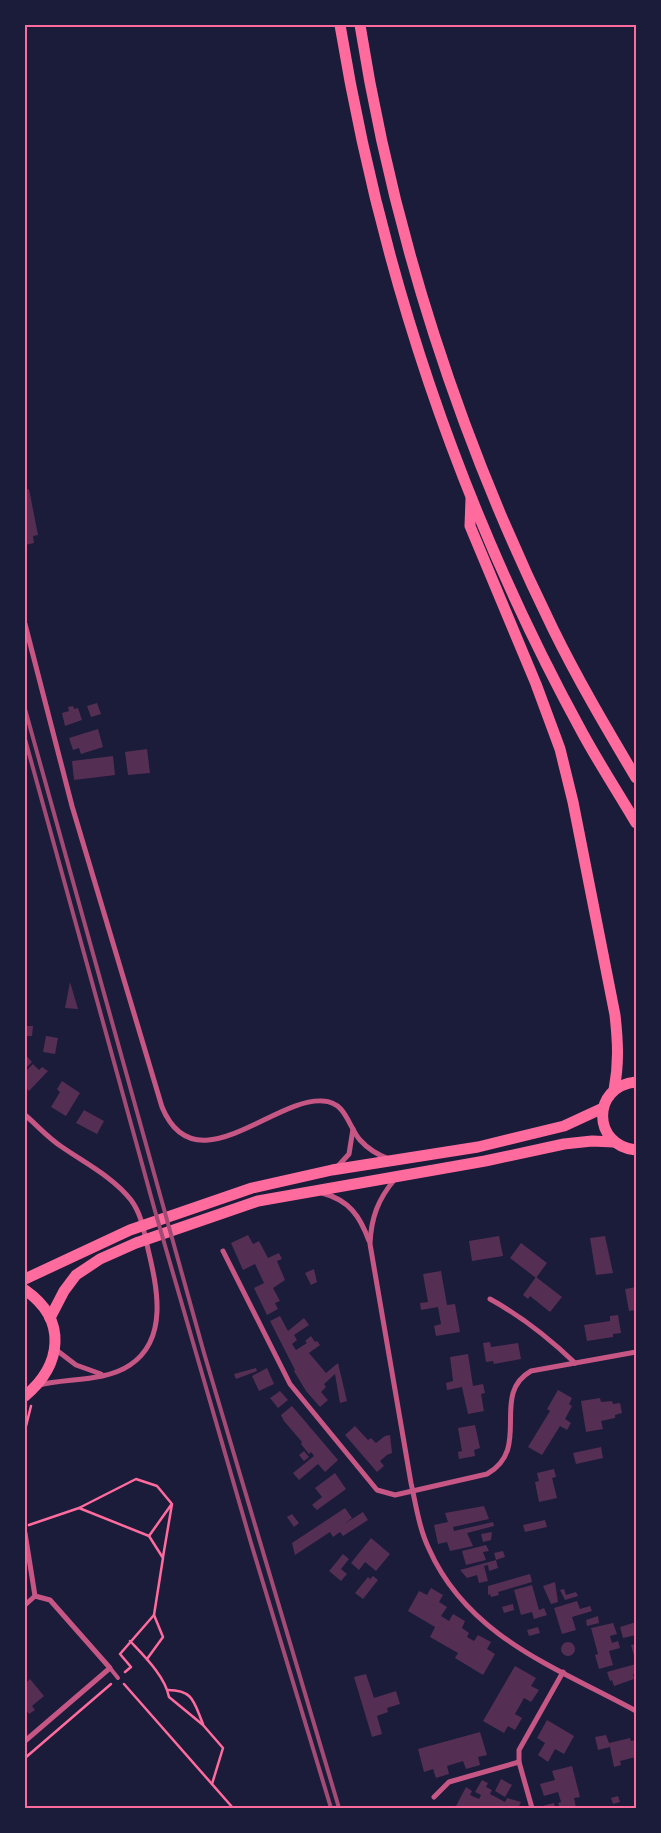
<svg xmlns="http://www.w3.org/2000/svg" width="661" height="1833" viewBox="0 0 661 1833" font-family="'Fira Sans',sans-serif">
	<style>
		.building { fill: #542f53 }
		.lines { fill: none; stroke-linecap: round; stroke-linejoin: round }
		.path { stroke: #ff6b9d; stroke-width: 2.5 }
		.service { stroke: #c65784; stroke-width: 4 }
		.minor { stroke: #c65784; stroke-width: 5 }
		.primary { stroke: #ff6b9d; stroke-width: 11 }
		.trunk { stroke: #ff6b9d; stroke-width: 11 }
		.rail { stroke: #a44b75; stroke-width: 4 }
		.neatline { fill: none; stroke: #ff6b9d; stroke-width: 2 }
	</style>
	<rect width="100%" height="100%" fill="#1b1b3a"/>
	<g class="building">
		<path d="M29 489 38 535 33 536 34 543 25 545V490Z"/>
		<path d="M97 703 101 714 91 717 87 706Z"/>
		<path d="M73 706 74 709 78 708 82 720 65 726 62 713 69 711 68 707Z"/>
		<path d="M98 729 103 747 81 754 79 748 73 750 69 738Z"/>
		<path d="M147 749 150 773 128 775 125 752Z"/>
		<path d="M113 756 115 775 74 780 72 761Z"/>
		<path d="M70 982 78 1009 65 1008Z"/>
		<path d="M25 1026H33L32 1036H25Z"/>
		<path d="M46 1036 58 1038 55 1054 43 1052Z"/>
		<path d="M25 1054 32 1062 25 1069Z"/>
		<path d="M33 1064 39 1070 42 1067 48 1071 29 1091 25 1087V1072Z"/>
		<path d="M62 1081 80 1093 66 1116 51 1107 60 1092 57 1089Z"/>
		<path d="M84 1110 104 1121 97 1134 76 1123Z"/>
		<path d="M248 1235 253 1244 259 1241 268 1258 279 1253 282 1259 277 1261 285 1280 273 1288 280 1301 275 1303 278 1309 267 1315 254 1288 264 1283 255 1264 243 1270 231 1243Z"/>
		<path d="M499 1236 503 1256 472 1261 469 1241Z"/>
		<path d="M605 1236 613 1273 596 1275 590 1238Z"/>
		<path d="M521 1243 547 1263 536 1278 510 1258Z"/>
		<path d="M314 1269 317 1282 311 1285 305 1273Z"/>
		<path d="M441 1271 447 1305 455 1304 460 1332 436 1336 434 1326 441 1324 438 1307 421 1310 420 1303 428 1302 423 1274Z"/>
		<path d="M536 1277 562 1297 550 1312 530 1296 528 1299 523 1295Z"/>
		<path d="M636 1287V1310L629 1311 625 1289Z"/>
		<path d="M618 1315 621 1333 613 1334V1337L587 1341 584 1325 610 1321V1316Z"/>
		<path d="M280 1316 288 1331 304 1318 309 1325 294 1335 297 1340 292 1344 296 1350 307 1343 305 1341 311 1336 315 1342 317 1341 320 1345 309 1353 326 1373 338 1363 347 1401 340 1403 335 1374 324 1384 326 1387 321 1392 328 1400 320 1407 306 1391 294 1371 295 1370 270 1321Z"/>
		<path d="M490 1342 491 1347 518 1343 521 1359 494 1364 493 1361 486 1362 483 1343Z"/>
		<path d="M468 1354 473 1386 483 1384 485 1393 481 1394 484 1411 468 1414 462 1387 447 1390 446 1383 453 1381 450 1357Z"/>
		<path d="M256 1368 257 1371 236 1379 234 1374Z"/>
		<path d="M267 1368 274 1384 259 1391 252 1376Z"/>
		<path d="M558 1390 572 1398 569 1404 572 1406 565 1419 571 1423 567 1430 560 1426 542 1455 528 1447 550 1411 547 1409Z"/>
		<path d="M280 1391 288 1400 278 1408 270 1398Z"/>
		<path d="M600 1398 601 1402 612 1401 613 1404 620 1403 622 1413 615 1415V1418L601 1421 603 1429 586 1432 581 1401Z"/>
		<path d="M292 1406 338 1460 325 1472 318 1464 299 1480 293 1473 314 1456 311 1452 309 1454 301 1444 302 1442 284 1421 281 1415Z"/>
		<path d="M475 1425 480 1448 474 1450 475 1456 459 1459 458 1452 462 1451 458 1428Z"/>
		<path d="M355 1426 368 1440 371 1438 376 1443 385 1436 390 1435 392 1453 387 1455 380 1461 384 1466 377 1472 345 1435Z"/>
		<path d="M601 1447 603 1458 576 1464 573 1453Z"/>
		<path d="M304 1451 309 1457 304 1461 299 1455Z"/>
		<path d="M554 1469 556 1477 552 1478 557 1498 539 1502 535 1482 539 1481 537 1473Z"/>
		<path d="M335 1473 346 1489 317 1510 312 1505 322 1497 315 1488Z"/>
		<path d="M484 1506 489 1519 453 1527 454 1531 493 1522 494 1526 467 1533 473 1546 450 1551 447 1542 438 1544 434 1525 448 1522 445 1513Z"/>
		<path d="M345 1508 352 1518 344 1524 363 1512 368 1520 343 1536 340 1532 333 1537 330 1532 295 1555 292 1543Z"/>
		<path d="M292 1514 299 1523 294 1527 287 1517Z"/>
		<path d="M545 1520 547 1527 525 1532 523 1525Z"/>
		<path d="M492 1532 491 1540 483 1542 481 1534Z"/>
		<path d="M371 1538 390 1554 376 1571 365 1562 359 1570 351 1563Z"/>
		<path d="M486 1545 489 1551 483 1552 486 1560 466 1565 462 1551Z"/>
		<path d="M503 1551 505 1557 496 1560 494 1553Z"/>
		<path d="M343 1554 349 1559 341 1569 347 1574 341 1581 329 1571Z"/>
		<path d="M496 1560 498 1568 489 1571 488 1565 484 1566 488 1581 479 1583 477 1575 467 1578 460 1570Z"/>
		<path d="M530 1574 532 1582 498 1592 499 1595 491 1597 490 1594 488 1595V1586Z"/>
		<path d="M373 1576 378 1580 363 1599 355 1593 368 1577 370 1579Z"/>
		<path d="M555 1582 558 1602 551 1604 543 1586Z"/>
		<path d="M532 1585 539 1610 544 1608 547 1615 534 1619 532 1612 521 1615 514 1590Z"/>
		<path d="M431 1588 443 1595 439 1602 447 1607 441 1616 449 1621 453 1614 465 1621 462 1628 469 1633 467 1637 474 1641 478 1635 491 1642 487 1649 495 1654 483 1675 455 1658 458 1653 430 1637 435 1627 408 1611 419 1591 427 1595Z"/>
		<path d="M564 1589 566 1595 576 1592 578 1596 565 1600 560 1590Z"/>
		<path d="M577 1601 580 1609 590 1606 592 1611 572 1617 576 1630 562 1634 554 1608Z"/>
		<path d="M513 1604 514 1610 504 1613 502 1607Z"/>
		<path d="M598 1616 599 1623 587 1626 586 1620Z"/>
		<path d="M636 1622V1635L623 1638 620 1627Z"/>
		<path d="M613 1623 617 1634 610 1636 612 1643 618 1641 620 1648 609 1651 613 1665 599 1669 595 1655 598 1654 591 1628Z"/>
		<path d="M538 1627 540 1633 529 1636 527 1630Z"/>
		<circle cx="568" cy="1649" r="7"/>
		<path d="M636 1644V1659H635L631 1645Z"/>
		<path d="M636 1664V1673L633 1674 634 1679 614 1686 612 1680 610 1681 607 1672Z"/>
		<path d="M515 1666 536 1678 531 1686 539 1690 531 1702 524 1698 515 1714 522 1718 515 1730 508 1726 504 1733 483 1721Z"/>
		<path d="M366 1674 374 1698 396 1691 400 1704 387 1708 388 1712 377 1716 382 1734 372 1737 354 1677Z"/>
		<path d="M30 1679 44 1696 32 1706 35 1710 29 1714 27 1711 25 1712V1684Z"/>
		<path d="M547 1720 574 1736 564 1754 555 1749 548 1762 538 1755 545 1743 537 1738Z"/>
		<path d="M480 1732 487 1755 478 1757 480 1765 466 1769 463 1761 447 1766 449 1774 436 1778 433 1769 424 1772 418 1749Z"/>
		<path d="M606 1735 609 1743 630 1738 631 1741 636 1740V1757L620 1761 621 1765 614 1767 610 1747 598 1750 595 1737Z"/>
		<path d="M572 1766 580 1797 574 1798 576 1808H560L558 1803 561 1802 558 1792 544 1796 540 1784 555 1780 552 1771Z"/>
		<path d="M501 1779 512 1785 505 1797 495 1791Z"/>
		<path d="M482 1780 488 1783 486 1787 492 1790 490 1794 505 1802 507 1798 521 1802 518 1808H479L475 1806 474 1808H460L456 1806 466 1787 472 1791 470 1795 479 1799 481 1795 475 1792Z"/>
		<path d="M618 1796 620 1802 613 1804 611 1798Z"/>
		<path d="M554 1803 555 1808H537L546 1805Z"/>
	</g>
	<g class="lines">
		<g class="path">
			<path d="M26 1426 31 1406"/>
			<path d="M79 1508 136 1479 157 1486 172 1504 163 1557"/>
			<path d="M29 1525 79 1508 149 1536 163 1558 154 1615 120 1654 131 1667 125 1672"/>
			<path d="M149 1536 171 1505"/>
			<path d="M130 1641C144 1656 165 1676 169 1697L203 1725 223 1748 212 1784"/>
			<path d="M147 1659 163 1637 154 1615"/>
			<path d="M124 1684 233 1808"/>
			<path d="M168 1690C194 1690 194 1703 203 1724"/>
			<path d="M25 1758 111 1684"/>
		</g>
		<path class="service" d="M110 1668 118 1678"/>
		<g class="minor">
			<path d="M25 624 72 806 162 1107C195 1187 274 1097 323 1101 346 1102 348 1126 360 1140 368 1149 378 1155 389 1159"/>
			<path d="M25 1115C37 1125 48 1138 62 1147 85 1163 113 1177 131 1200 142 1215 144 1232 148 1249 157 1287 169 1339 130 1365 105 1382 67 1378 39 1385"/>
			<path d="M338 1166 349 1154 353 1129"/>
			<path d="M395 1179C378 1199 371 1218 370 1244L411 1483C416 1505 419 1528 429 1549 468 1637 557 1668 636 1711"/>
			<path d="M322 1193C349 1200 360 1216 369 1241"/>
			<path d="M223 1251 290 1384 377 1490 395 1495 487 1474C533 1448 489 1395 531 1371L636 1352"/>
			<path d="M490 1299C521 1316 549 1338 575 1363"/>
			<path d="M55 1349 76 1365 101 1374"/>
			<path d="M25 1533 35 1596 50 1600 110 1668 25 1741"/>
			<path d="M25 1605 35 1596"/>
			<path d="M434 1797 449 1782 519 1762"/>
			<path d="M532 1808 519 1762V1750L563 1672"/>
		</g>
		<g class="primary">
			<path d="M636 1082C591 1086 592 1146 636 1150"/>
			<path d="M25 1279 130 1230 252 1188 332 1170 478 1147 564 1126 603 1108"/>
			<path d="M25 1290C68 1320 62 1365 25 1396"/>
			<path d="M50 1318 64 1291 76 1275 100 1259 136 1243 258 1201 485 1161 564 1144 592 1141 614 1142"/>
		</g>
		<g class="trunk">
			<path d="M340 25C381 273 462 513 583 734 600 765 619 794 636 823"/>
			<path d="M360 25C393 234 460 440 553 629 578 680 607 729 636 778"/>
			<path d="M471 499 470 526 536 684 560 749 573 802 615 1015C618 1042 619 1064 614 1090"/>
		</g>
		<g class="rail">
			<path d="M25 709 204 1353 339 1808"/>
			<path d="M25 739 155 1211 251 1543 331 1808"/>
		</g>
	</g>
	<rect width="661" height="1833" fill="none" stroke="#1b1b3a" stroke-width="52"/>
	<rect x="26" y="26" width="609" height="1781" class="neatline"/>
</svg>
